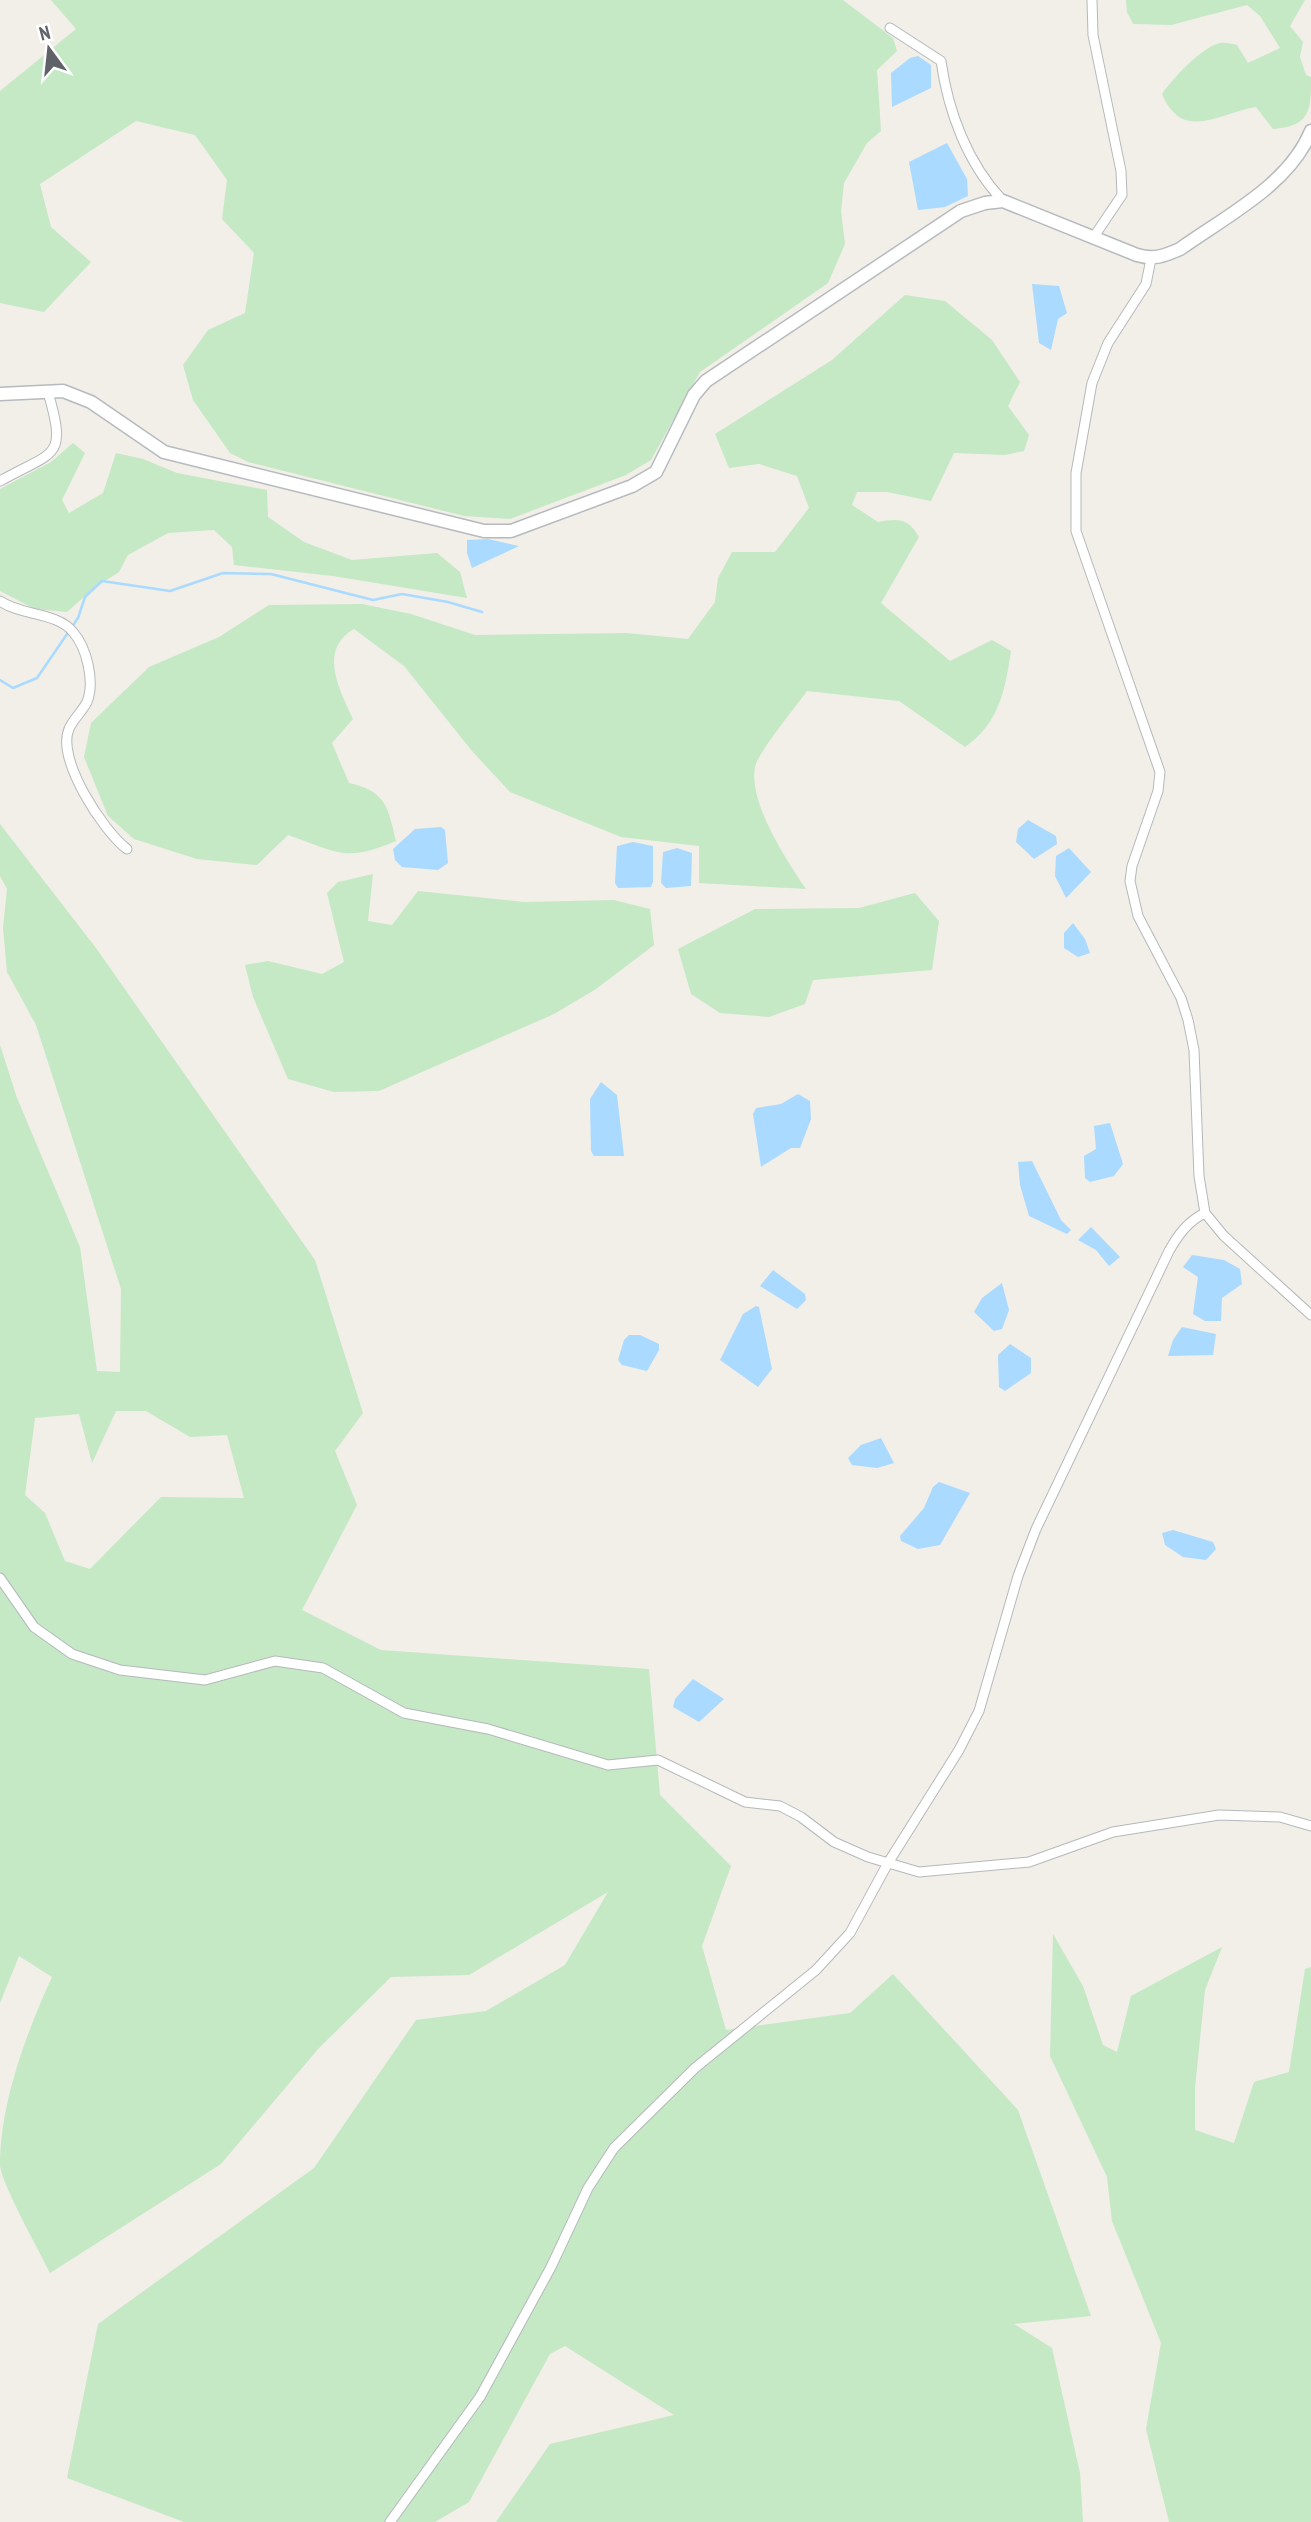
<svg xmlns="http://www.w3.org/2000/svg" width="1311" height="2522" viewBox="0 0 1311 2522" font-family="'PT Sans Narrow',sans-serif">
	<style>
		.green { fill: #c5e8c5; fill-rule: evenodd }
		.water { fill: #aadaff }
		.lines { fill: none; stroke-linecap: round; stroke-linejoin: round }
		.stream { stroke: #aadaff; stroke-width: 2.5 }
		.street-casing { stroke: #b5b8bc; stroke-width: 11 }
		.secondary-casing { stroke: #b6babf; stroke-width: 15 }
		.street { stroke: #fff; stroke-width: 9 }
		.secondary { stroke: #fff; stroke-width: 12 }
	</style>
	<rect width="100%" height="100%" fill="#f1efe8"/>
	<g class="green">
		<path d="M51 0H843L893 38 897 51 877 70 881 131 867 143 844 183 841 211 845 244 828 283 700 372 651 460 626 475 510 519 464 516 248 462 230 453 193 400 183 365 208 330 245 313 254 253 222 219 227 180 195 135 136 121 40 184 51 227 91 262 44 312 0 303V91L76 29Z"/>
		<path d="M1126 0H1305L1290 26 1303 42 1300 57 1306 75 1311 77C1311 110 1311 126 1273 129L1256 107C1219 113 1183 143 1162 94 1172 79 1203 46 1220 43 1225 42 1232 44 1237 45L1248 63 1280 48 1260 16 1247 5 1171 25 1133 24 1127 12Z"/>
		<path d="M905 295 945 301 992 340 1020 382 1008 406 1029 435 1024 451 1005 455 954 453 931 501 887 492H857L852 505 878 522C898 518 909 518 919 537L881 603 950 661 992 640 1011 651C1005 691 999 723 965 747L899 701 807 691C797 705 757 754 755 767 748 802 787 861 806 889L699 883V846L621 837 510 792 472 751 404 666 354 629C318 650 339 689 353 719L332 743 349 783C386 791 388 807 396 841 344 863 338 852 288 835L257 865 197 859 134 839 108 816 84 757 91 723 149 667 219 637 269 605 362 604 411 614 475 635 626 633 688 639 715 602 718 578 732 552H775L809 508 797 476 759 464 729 468 715 434 832 360Z"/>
		<path d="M73 443 85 453 62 500 69 513 103 493 116 453 143 459 177 473 267 490 268 517 304 542 352 560 437 553 460 572 467 598 333 576 234 565 232 547 214 530 168 533 128 555 119 572 94 588 67 612 35 609 0 591V489L51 462Z"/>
		<path d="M0 824 96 948 315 1260 363 1413 335 1451 357 1505 302 1610 381 1650 649 1669 660 1795 731 1866 702 1946 726 2030 850 2013 893 1974 1018 2110 1091 2316 1014 2324 1052 2348 1080 2473 1083 2522H496L550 2444 674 2415 565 2346 550 2354 469 2502 435 2522H184L67 2478 98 2324 314 2168 416 2020 486 2011 565 1965 608 1892 469 1975 391 1977 318 2049 221 2164 50 2273C39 2250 3 2187 0 2166 0 2102 27 2032 52 1977L19 1956 0 2003V1045L17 1098 80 1247 97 1371 120 1372 121 1289 36 1025 7 972 3 928 7 889 0 876ZM116 1411H146L190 1437 227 1435 244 1498 161 1497 90 1569 65 1561 45 1513 25 1495 35 1418 79 1414 92 1463Z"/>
		<path d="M373 874 368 921 392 925 418 891 524 902 614 900 650 909 654 945 596 989 554 1014 379 1091 334 1092 288 1079 253 997 245 965 268 961 322 974 344 962 327 893 338 882Z"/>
		<path d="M915 893 939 921 932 970 813 980 805 1004 769 1017 720 1013 691 994 678 949 755 909 859 908Z"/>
		<path d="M1053 1934 1083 1986 1103 2045 1117 2052 1131 1996 1222 1947 1205 1990 1195 2088V2130L1234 2143 1254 2082 1289 2072 1305 1969 1311 1967V2522H1169L1146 2429 1161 2343 1112 2221 1107 2177 1050 2056Z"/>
	</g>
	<g class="water">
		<path d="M918 56 931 65V88L892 107 891 73 910 58Z"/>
		<path d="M947 143 967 179 968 196 945 207 918 210 909 162Z"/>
		<path d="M1032 284 1059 286 1067 313 1058 319 1051 350 1039 343Z"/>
		<path d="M488 539 519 546 472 568 467 553V540Z"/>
		<path d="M1028 820 1056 836 1057 844 1034 859 1016 842 1018 829Z"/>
		<path d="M441 827 445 830 448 863 438 870 402 867 395 860 393 849 415 829Z"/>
		<path d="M633 842 653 846V882L651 887 618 888 615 883 617 846Z"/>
		<path d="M677 848 692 853 691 886 666 888 661 883 663 852Z"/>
		<path d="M1069 848 1091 872 1066 898 1055 876 1056 856Z"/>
		<path d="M1073 923 1085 939 1090 953 1078 957 1064 948V933Z"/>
		<path d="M601 1082 617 1095 624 1156H594L591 1151 590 1099Z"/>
		<path d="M798 1094 810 1101 811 1119 800 1148H791L761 1167 753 1114 756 1108 781 1104Z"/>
		<path d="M1110 1123 1123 1164 1114 1176 1090 1182 1085 1178 1084 1156 1096 1149 1094 1126Z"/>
		<path d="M1032 1161 1061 1220 1071 1230 1067 1234 1029 1216 1020 1185 1018 1162Z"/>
		<path d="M1091 1227 1120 1257 1109 1266 1096 1250 1078 1240Z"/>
		<path d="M1192 1255 1224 1260 1240 1269 1242 1284 1222 1298 1221 1321H1205L1193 1314 1198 1277 1183 1267Z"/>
		<path d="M773 1270 805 1294 806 1300 797 1309 760 1286Z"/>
		<path d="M1002 1283 1009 1310 1002 1329 994 1331 974 1312 982 1298Z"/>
		<path d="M756 1306 759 1307 772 1369 758 1387 720 1360 743 1314Z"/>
		<path d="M1182 1327 1216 1334 1213 1355 1168 1356 1173 1340Z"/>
		<path d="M629 1335H640L659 1344V1350L647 1371 622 1365 618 1360 624 1340Z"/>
		<path d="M1010 1344 1031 1358V1373L1005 1391 999 1387 998 1355Z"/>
		<path d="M881 1438 894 1463 877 1468 852 1465 848 1458 861 1445Z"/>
		<path d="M939 1482 970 1493 940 1545 918 1549 901 1541 900 1536 924 1508 933 1487Z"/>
		<path d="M1173 1530 1213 1542 1216 1549 1206 1560 1183 1557 1165 1545 1162 1533Z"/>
		<path d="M693 1679 724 1699 699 1722 673 1707 675 1699Z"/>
	</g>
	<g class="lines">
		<path class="stream" d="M0 680 13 688 37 678 78 618 85 597 102 581 170 591 223 573 271 574 373 600 402 594 448 602 482 612"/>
		<defs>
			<g id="street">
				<path d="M1092 0 1093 35 1121 171 1122 195 1093 238"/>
				<path d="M890 28 941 61C948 111 967 163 1003 201"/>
				<path d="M1151 259 1146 284 1108 343 1092 383 1076 473V531L1160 772 1158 791 1132 866 1130 881 1138 916 1181 998 1188 1020 1194 1050 1199 1176 1205 1213 1224 1236 1311 1315"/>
				<path d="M0 481C56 450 67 459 48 392"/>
				<path d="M0 601C21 616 57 612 73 632 87 648 95 682 87 702 82 712 73 719 69 729 56 759 103 831 127 849"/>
				<path d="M0 1578 34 1627 72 1654 120 1670 205 1680 275 1661 323 1668 404 1713 488 1729 608 1765 658 1760 745 1802 780 1806 801 1817 834 1842 868 1857 919 1872 1029 1862 1113 1832 1219 1815 1280 1817 1311 1826"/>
				<path d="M390 2522 480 2397 551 2267 588 2188 614 2148 695 2068 816 1970 850 1933 888 1863 959 1750 979 1711 1018 1576 1036 1529 1169 1251C1178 1235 1188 1221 1205 1213"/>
			</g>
			<path id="secondary" d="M0 394 63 391 91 402 164 452 484 531H511L632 486 656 472 694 395 706 381 961 211 985 203 1003 201 1137 255C1154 260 1164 256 1180 249 1226 216 1289 185 1311 131"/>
		</defs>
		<use href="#street" class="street-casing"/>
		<use href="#secondary" class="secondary-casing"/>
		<use href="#street" class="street"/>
		<use href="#secondary" class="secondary"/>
	</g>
	<g transform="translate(49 49) rotate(345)" stroke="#ffffff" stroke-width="5" paint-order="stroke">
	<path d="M0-5L12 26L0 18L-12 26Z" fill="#5f6368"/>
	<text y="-10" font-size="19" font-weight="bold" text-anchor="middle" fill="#5f6368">N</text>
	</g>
</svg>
